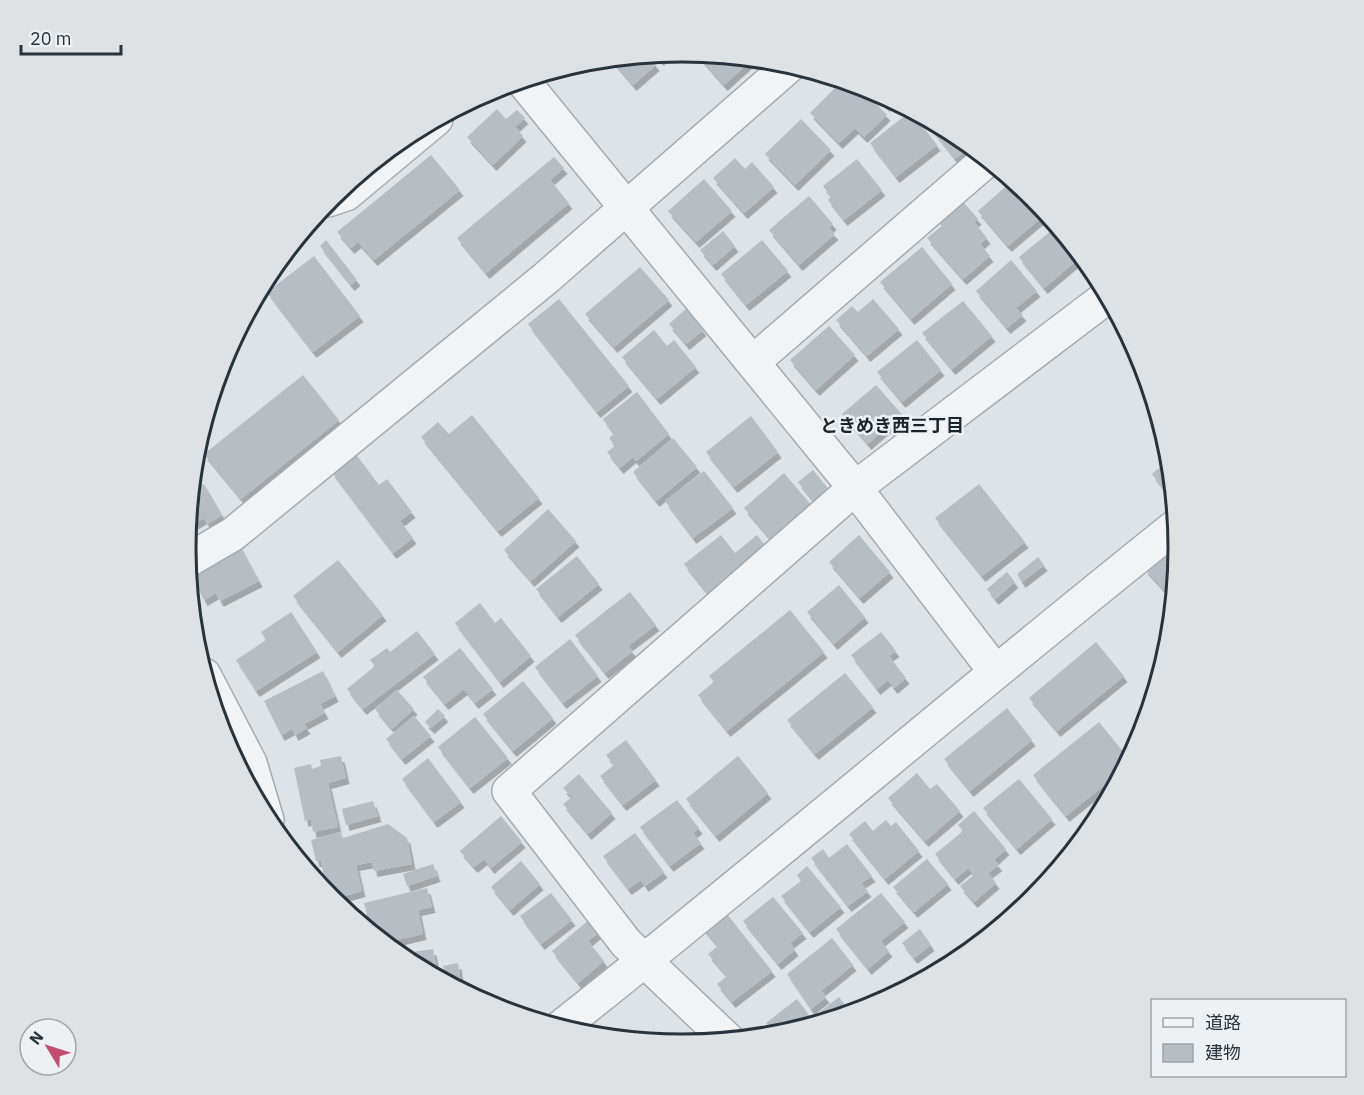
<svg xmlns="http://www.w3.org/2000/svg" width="1364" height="1095" viewBox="0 0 1364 1095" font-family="'IBM Plex Sans','Noto Sans JP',sans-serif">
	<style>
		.building { fill: #b6bdc3; filter: url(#shadow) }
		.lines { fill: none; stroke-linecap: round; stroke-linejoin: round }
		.minor-casing { stroke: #a4abb0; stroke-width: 36 }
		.minor { stroke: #f1f3f5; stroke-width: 33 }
		.labels { text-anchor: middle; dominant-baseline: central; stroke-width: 5; stroke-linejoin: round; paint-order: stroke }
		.neighbourhood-label { font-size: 18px; font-weight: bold; fill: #1b242d; stroke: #eef1f4 }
		.rim { fill: none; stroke: #29333c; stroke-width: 3 }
	</style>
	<defs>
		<filter id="shadow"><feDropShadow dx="3.5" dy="6" stdDeviation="0" flood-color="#0004"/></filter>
	</defs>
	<rect width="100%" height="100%" fill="#dee3e7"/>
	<g class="building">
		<path d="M669 52 660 60 655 54Z"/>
		<path d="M695 52 754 58 724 85Z"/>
		<path d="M647 54 656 65 633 85 610 58Z"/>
		<path d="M843 80 857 84 887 115 864 137 855 128 839 143 810 113Z"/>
		<path d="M869 88 872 89 893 100 886 106Z"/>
		<path d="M497 109 506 119 517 110 525 118 515 127 523 136 493 165 467 137Z"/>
		<path d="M911 111 937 145 896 177 870 143Z"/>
		<path d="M921 115 958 135 972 146 955 159Z"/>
		<path d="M801 119 831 150 795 185 765 154Z"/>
		<path d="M431 155 460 190 374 260 358 242 351 248 337 232Z"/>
		<path d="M554 157 564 168 550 180 569 203 486 273 457 238Z"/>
		<path d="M735 158 745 169 752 162 774 187 744 213 713 178Z"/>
		<path d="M857 159 882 190 844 220 828 200 831 197 823 186Z"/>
		<path d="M704 179 732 211 696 242 668 211Z"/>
		<path d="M1013 180 1033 197 1047 213 1008 246 978 211Z"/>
		<path d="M809 196 833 224 829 228 835 234 799 265 769 230Z"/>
		<path d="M959 197 978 219 974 222 987 238 980 244 990 256 963 279 927 238 943 225 936 217Z"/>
		<path d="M1057 226 1082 256 1044 288 1019 257Z"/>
		<path d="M723 231 735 246 713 265 700 250Z"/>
		<path d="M326 240 357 280 351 285 320 246Z"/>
		<path d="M762 240 788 271 746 305 721 274Z"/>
		<path d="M922 247 952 284 911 319 880 282Z"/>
		<path d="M314 256 360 316 313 352 267 292Z"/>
		<path d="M1011 260 1037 291 1016 308 1023 315 1007 328 976 291Z"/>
		<path d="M640 267 669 300 614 347 585 314Z"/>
		<path d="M559 299 629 386 597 412 528 324Z"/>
		<path d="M873 299 899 329 867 356 836 320 852 306 858 312Z"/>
		<path d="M963 301 992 336 952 369 922 333Z"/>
		<path d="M686 309 703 330 686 344 669 324Z"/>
		<path d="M829 326 855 355 816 390 790 360Z"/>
		<path d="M654 330 667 346 674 340 696 367 657 399 622 357Z"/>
		<path d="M917 340 941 370 902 402 877 372Z"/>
		<path d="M303 375 339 420 241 499 204 454Z"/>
		<path d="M876 385 907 420 892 433 887 427 868 444 842 414Z"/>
		<path d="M637 392 669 434 636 461 633 457 620 468 607 452 615 446 609 438 614 434 603 419Z"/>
		<path d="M472 415 539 498 498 531 421 437 438 422 449 434Z"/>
		<path d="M751 416 778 452 734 487 706 452Z"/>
		<path d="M673 438 697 467 656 501 633 472Z"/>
		<path d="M355 453 379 485 387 479 412 512 400 521 413 538 393 553 331 471Z"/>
		<path d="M1170 459 1172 480 1163 488 1152 474Z"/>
		<path d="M813 470 830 491 815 503 798 482Z"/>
		<path d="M704 471 733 508 693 538 665 501Z"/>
		<path d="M784 473 818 513 773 542 744 508Z"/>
		<path d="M204 484 222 515 207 524 204 518 187 528 191 492Z"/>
		<path d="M979 484 1025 542 982 576 935 518Z"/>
		<path d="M548 509 576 541 531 581 504 550Z"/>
		<path d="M721 535 735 553 757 535 771 553 744 566 708 594 684 564Z"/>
		<path d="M859 535 890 572 860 598 829 562Z"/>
		<path d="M238 542 259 581 220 601 216 593 204 600 192 577 211 567 207 559Z"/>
		<path d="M1162 552 1176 569 1175 587 1167 593 1144 568Z"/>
		<path d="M577 556 599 584 558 617 536 589Z"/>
		<path d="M1038 557 1044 565 1022 582 1017 574Z"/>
		<path d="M338 560 383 615 338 652 293 596Z"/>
		<path d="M1007 572 1015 582 995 599 987 589Z"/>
		<path d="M839 585 865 617 834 644 807 612Z"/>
		<path d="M630 592 656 625 628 646 633 651 605 673 575 635Z"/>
		<path d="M480 603 495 623 501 618 531 656 500 682 455 623Z"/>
		<path d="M790 610 824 652 727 731 698 695 714 682 709 676Z"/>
		<path d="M291 612 317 652 256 691 236 660 266 640 261 632Z"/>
		<path d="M417 631 435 654 363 709 347 689 375 666 370 660 387 648 390 652Z"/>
		<path d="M881 632 896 651 889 656 906 678 894 688 888 680 877 689 851 655Z"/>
		<path d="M570 639 598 676 563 703 535 667Z"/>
		<path d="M1096 642 1124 676 1057 731 1029 698Z"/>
		<path d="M460 648 493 689 475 703 464 689 445 704 423 677Z"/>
		<path d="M323 671 335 696 320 704 325 713 304 724 307 728 295 735 292 729 281 735 264 701Z"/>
		<path d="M845 673 873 707 815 754 787 720Z"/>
		<path d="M523 681 553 718 513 751 483 714Z"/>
		<path d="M397 690 414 709 392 729 375 709Z"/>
		<path d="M1007 708 1032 740 970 791 944 759Z"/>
		<path d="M438 709 445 716 431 728 425 722Z"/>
		<path d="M414 716 431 736 402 759 386 739Z"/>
		<path d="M475 717 508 758 470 788 438 747Z"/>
		<path d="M1099 722 1129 759 1123 770 1066 816 1033 775Z"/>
		<path d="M626 740 656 780 623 805 600 776 614 765 606 755Z"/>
		<path d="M341 756 346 778 328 783 338 827 313 832 311 819 305 821 294 768 311 764 312 769 321 766 320 760Z"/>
		<path d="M738 756 768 793 716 836 686 799Z"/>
		<path d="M428 758 461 802 434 822 402 779Z"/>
		<path d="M917 773 930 789 937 784 960 811 925 841 888 798Z"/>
		<path d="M579 774 612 813 588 834 563 804 572 797 563 788Z"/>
		<path d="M1019 779 1052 819 1017 849 983 808Z"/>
		<path d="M677 800 699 828 693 833 701 843 670 866 640 827Z"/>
		<path d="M373 801 378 816 346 825 342 809Z"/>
		<path d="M974 811 1006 849 994 860 999 865 988 873 996 883 974 902 960 886 974 875 968 868 955 879 935 854 963 831 958 825Z"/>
		<path d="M501 816 522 842 491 868 484 859 474 867 460 851Z"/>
		<path d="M886 820 891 826 896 822 919 851 885 879 849 834 865 821 873 831Z"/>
		<path d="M388 824 407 838 412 864 374 871 372 862 356 865 362 891 334 899 333 891 327 892 321 861H316L311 840 340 832 343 838Z"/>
		<path d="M635 833 664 872 645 886 641 880 628 889 603 856Z"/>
		<path d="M847 844 872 876 861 883 868 891 848 906 811 858 823 849 829 858Z"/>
		<path d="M927 859 948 884 914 912 893 887Z"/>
		<path d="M521 861 540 884 510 910 491 887Z"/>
		<path d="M433 864 437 876 407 886 403 874Z"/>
		<path d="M807 866 841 907 810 932 781 896 801 881 797 875Z"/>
		<path d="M427 888 432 907 418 910 423 934 385 943 367 928 366 924 369 923 364 903Z"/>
		<path d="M551 893 572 920 541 944 520 916Z"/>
		<path d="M881 893 905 922 881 941 889 951 868 969 836 929Z"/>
		<path d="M773 897 803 933 790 943 795 950 778 964 743 921Z"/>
		<path d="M723 909 772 971 732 1002 717 984 727 976 708 954 718 946 701 926Z"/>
		<path d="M590 919 600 931 588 941 604 961 578 983 552 951Z"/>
		<path d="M920 929 931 945 914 958 902 943Z"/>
		<path d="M832 938 853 965 821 991 826 997 811 1009 787 974Z"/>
		<path d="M433 949 438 977 399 954Z"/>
		<path d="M458 963 462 990 446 982 443 966Z"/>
		<path d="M839 997 851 1013 828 1020 821 1011Z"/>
		<path d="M797 999 815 1023 775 1035 766 1023Z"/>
	</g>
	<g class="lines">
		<defs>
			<g id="minor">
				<path d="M522 80 855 488 995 671"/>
				<path d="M328 200 346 194 436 119"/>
				<path d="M753 362 988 159"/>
				<path d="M187 561 233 534 546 278 791 64"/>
				<path d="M204 675 250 763 267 820"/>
				<path d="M561 1027C769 863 969 691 1176 526"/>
				<path d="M728 1040 626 943 509 791 855 488 1108 296"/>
			</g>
		</defs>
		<use href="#minor" class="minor-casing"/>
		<use href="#minor" class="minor"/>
	</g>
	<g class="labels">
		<g class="neighbourhood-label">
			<text x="892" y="425">ときめき西三丁目</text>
		</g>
	</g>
	<path d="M0 0H1364V1095H0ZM196 548a486 486 0 1 1 972 0a486 486 0 1 1-972 0Z" fill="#dee2e5" fill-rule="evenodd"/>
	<path class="rim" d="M196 548a486 486 0 1 1 972 0a486 486 0 1 1-972 0Z"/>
	<rect x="1151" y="999" width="195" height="78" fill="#eef1f4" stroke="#9fa5aa" stroke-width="1.5"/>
	<rect x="1163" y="1018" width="30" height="9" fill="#f1f3f5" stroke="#9fa5aa" stroke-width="1.5"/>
	<text x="1205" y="1029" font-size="18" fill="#29333c">道路</text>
	<rect x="1163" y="1044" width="30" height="18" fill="#b6bdc3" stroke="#9fa5aa" stroke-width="1.5"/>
	<text x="1205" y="1059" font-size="18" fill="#29333c">建物</text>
	<g transform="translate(48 1047) rotate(308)"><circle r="28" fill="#eef1f4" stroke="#9fa5aa" stroke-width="1.5"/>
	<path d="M0-4.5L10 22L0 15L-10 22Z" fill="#c24d70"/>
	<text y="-9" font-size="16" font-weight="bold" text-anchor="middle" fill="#29333c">N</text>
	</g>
	<path d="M21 45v9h100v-9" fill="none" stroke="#29333c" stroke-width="3"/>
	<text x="30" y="45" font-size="18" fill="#29333c" stroke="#eef1f4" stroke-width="4.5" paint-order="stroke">20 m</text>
</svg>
